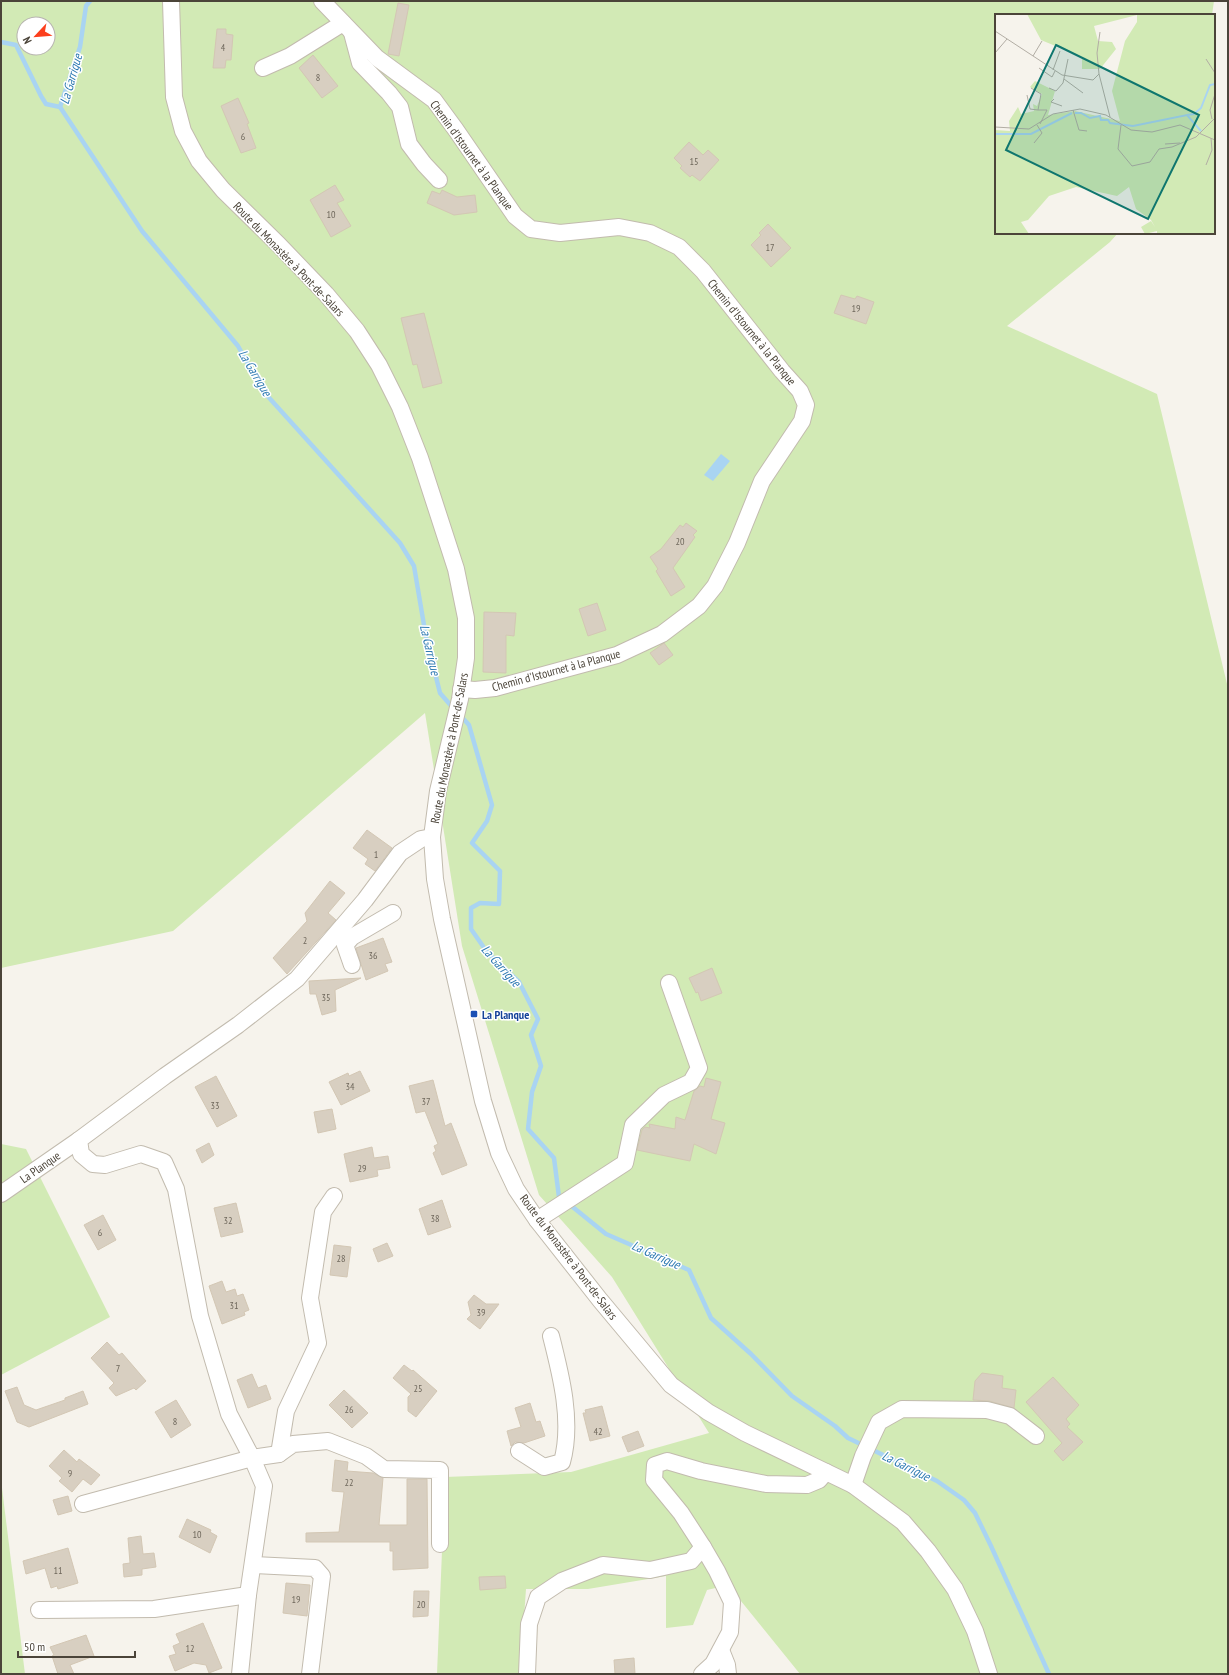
<svg xmlns="http://www.w3.org/2000/svg" width="1229" height="1675" viewBox="0 0 1229 1675" font-family="'PT Sans Narrow',sans-serif">
	<style>
		.green { fill: #d2eab5; fill-rule: evenodd }
		.water { fill: #a9d4f2 }
		.lines { fill: none; stroke-linecap: round; stroke-linejoin: round }
		.stream { stroke: #a9d4f2; stroke-width: 4.5 }
		.building { fill: #d8cfc1; stroke: #d3c7b4 }
		.minor-casing { stroke: #c2bbae; stroke-width: 18 }
		.minor { stroke: #fff; stroke-width: 16 }
		.transit-dot { fill: #1a4fb4; stroke: #fff; stroke-width: 1.5 }
		.labels { text-anchor: middle; dominant-baseline: central; stroke-width: 3; stroke-linejoin: round; paint-order: stroke }
		.number-label { font-size: 10px; fill: #6e675b }
		.street-label { font-size: 12px; fill: #4b4439; stroke: #fff }
		.transit-label { font-size: 12px; font-weight: bold; fill: #164399; stroke: #fff; text-anchor: start }
		.water-label { font-size: 13px; font-style: italic; fill: #2e7ab2; stroke: #fff }
		.inset-river { fill: none; stroke: #a9d4f2; stroke-width: 2 }
		.inset-road { fill: none; stroke: #b2ada4; stroke-width: 1 }
		.view { fill: #0f766e; fill-opacity: 0.15; stroke: #0f766e; stroke-width: 2 }
		.inset-edge { fill: none; stroke: #4b4439; stroke-width: 2 }
	</style>
	<rect width="100%" height="100%" fill="#f6f3ec"/>
	<g class="green">
		<path d="M1 1H1214L1212 15H996V233H1118L1110 242 1007 326 1157 394 1228 688V1674H800L728 1585 707 1590 693 1625 666 1628V1576L588 1589H526L520 1674H437L445 1477 571 1472 709 1433 612 1277 539 1195 462 946 425 713 173 931 1 968ZM24 24H48V48H24Z"/>
		<path d="M1 1144 26 1149 110 1317 1 1375Z"/>
		<path d="M1 1480 25 1674H1Z"/>
	</g>
	<path class="water" d="M721 454 730 461 713 481 704 475Z"/>
	<g class="lines">
		<g class="stream">
			<path d="M90 1 86 6 80 47 60 107 142 231 238 346 263 391 400 543 414 566 426 637 440 693 453 708"/>
			<path d="M1 42 16 45 41 96 46 104 60 107"/>
			<path d="M460 715 469 725 492 805 487 821 472 843 500 871 499 904 480 903 471 908V929L487 952 519 982 538 1019 531 1035 541 1066 532 1092 528 1129 554 1158 559 1197 563 1199"/>
			<path d="M569 1204 606 1234 689 1270 711 1318 751 1354 792 1396 835 1426 848 1438 937 1481 964 1500 975 1513 991 1546 1049 1674"/>
		</g>
	</g>
	<g class="building">
		<path d="M398 3 409 5 399 56 388 54Z"/>
		<path d="M217 29H226V34L233 35 231 60H226L225 68H213Z"/>
		<path d="M313 55 338 86 322 98 299 68Z"/>
		<path d="M238 98 249 123 247 124 256 148 241 153 221 106Z"/>
		<path d="M689 142 703 155 708 150 719 160 700 181 692 175 690 177 680 168 682 166 674 158Z"/>
		<path d="M335 185 344 200 337 203 351 226 331 237 310 200Z"/>
		<path d="M442 190 457 197 475 195 477 212 454 215 427 203 432 191 440 194Z"/>
		<path d="M768 224 791 248 771 267 751 245 761 235 759 233Z"/>
		<path d="M841 295 855 299 857 296 874 302 866 324 834 313Z"/>
		<path d="M424 313 442 383 423 388 417 364 413 365 401 318Z"/>
		<path d="M686 523 697 531 693 535 695 537 673 568 685 587 671 596 656 571 658 569 650 557 661 549 680 525 683 527Z"/>
		<path d="M597 603 606 630 588 636 579 609Z"/>
		<path d="M484 612 516 613 514 636 506 635V673L483 672Z"/>
		<path d="M664 643 673 655 659 665 650 653Z"/>
		<path d="M367 830 392 848 375 871 365 864 368 859 353 848Z"/>
		<path d="M330 881 345 893 328 913 336 920 287 974 273 958 307 921 305 913Z"/>
		<path d="M383 938 392 962 385 964 388 971 366 980 356 948Z"/>
		<path d="M712 968 722 993 701 1001 698 992 696 993 689 978Z"/>
		<path d="M361 978 335 990 336 1011 322 1015 316 994H310L309 981Z"/>
		<path d="M360 1071 370 1091 341 1105 329 1082 348 1073 349 1076Z"/>
		<path d="M216 1076 237 1116 217 1127 195 1087Z"/>
		<path d="M706 1078 721 1082 711 1119 725 1123 716 1154 694 1144 690 1161 637 1150 642 1130 645 1127 650 1128 649 1124 675 1129 676 1117 685 1120 694 1091 700 1086 704 1087Z"/>
		<path d="M433 1080 445 1126 451 1123 467 1165 442 1175 433 1153 436 1151 434 1146 438 1144 425 1111 416 1113 409 1086Z"/>
		<path d="M332 1109 336 1129 318 1133 314 1112Z"/>
		<path d="M209 1143 214 1155 202 1163 196 1150Z"/>
		<path d="M372 1147 374 1158 388 1156 390 1168 377 1170 378 1176 350 1182 344 1154Z"/>
		<path d="M442 1200 451 1227 428 1235 419 1209Z"/>
		<path d="M236 1203 243 1232 221 1237 214 1208Z"/>
		<path d="M103 1215 116 1240 98 1250 84 1225Z"/>
		<path d="M387 1243 393 1256 378 1262 373 1249Z"/>
		<path d="M334 1245 351 1247 347 1277 330 1275Z"/>
		<path d="M222 1281 226 1292 235 1289 237 1296 243 1294 249 1310 244 1312 245 1315 222 1324 209 1286Z"/>
		<path d="M474 1295 486 1304H499L480 1329 467 1319 471 1315 468 1302Z"/>
		<path d="M107 1342 119 1355 122 1353 146 1381 136 1390 134 1388 116 1396 109 1388 114 1383 91 1358Z"/>
		<path d="M404 1365 412 1371 413 1370 437 1391 416 1417 408 1411V1397L411 1394 393 1378Z"/>
		<path d="M982 1373 1003 1376 1002 1388 1016 1390 1014 1408 989 1401 973 1400 975 1381Z"/>
		<path d="M252 1374 258 1388 266 1385 271 1399 248 1408 237 1380Z"/>
		<path d="M1053 1377 1079 1405 1066 1419 1070 1424 1067 1427 1083 1442 1063 1461 1054 1451 1062 1443 1026 1402Z"/>
		<path d="M17 1387 24 1405 36 1410 65 1400V1398L83 1391 88 1404 29 1427 17 1422 5 1391Z"/>
		<path d="M344 1390 368 1413 352 1428 329 1405Z"/>
		<path d="M176 1400 191 1425 171 1438 155 1412Z"/>
		<path d="M530 1403 536 1422 540 1421 545 1436 524 1443 515 1442 511 1446 507 1431 521 1427 515 1408Z"/>
		<path d="M602 1406 610 1436 590 1441 583 1413H586L585 1410Z"/>
		<path d="M638 1431 644 1446 628 1452 622 1437Z"/>
		<path d="M64 1450 77 1462 79 1459 100 1475 91 1485 83 1479 72 1492 59 1481 62 1478 49 1466Z"/>
		<path d="M335 1460 348 1462 347 1471 373 1473 383 1478 379 1525H407V1479H427L428 1568 393 1570V1551H390V1542H306V1533L339 1532 344 1492 332 1491Z"/>
		<path d="M68 1496 72 1511 58 1515 53 1500Z"/>
		<path d="M187 1519 211 1530 210 1532 217 1536 210 1553 179 1537Z"/>
		<path d="M141 1536 143 1554 154 1553 156 1567 142 1569V1575L124 1577 123 1564 130 1563 128 1538Z"/>
		<path d="M68 1548 78 1583 58 1589 57 1586 51 1588 45 1568 26 1574 23 1561Z"/>
		<path d="M505 1576 506 1588 480 1590 479 1577Z"/>
		<path d="M286 1583 310 1585 307 1616 283 1613Z"/>
		<path d="M414 1591H429L428 1616 413 1617Z"/>
		<path d="M203 1623 222 1668 209 1673 206 1665 194 1663 175 1671 169 1656 176 1654 173 1646 180 1643 176 1634Z"/>
		<path d="M86 1635 94 1656 70 1665 74 1674H58L52 1656 54 1655 50 1647Z"/>
		<path d="M634 1658 635 1674H615L614 1660Z"/>
	</g>
	<g class="lines">
		<defs>
			<g id="minor">
				<path d="M171 1 174 97 183 131 199 161 223 190 279 245 326 294 357 331 379 365 400 407 420 458 456 569 466 618V658L460 699 438 791 432 837 435 879 442 919 483 1101 499 1153 516 1189 537 1220 600 1300 671 1385 708 1412 745 1433 853 1485 903 1522 928 1551 955 1589 975 1631 989 1674"/>
				<path d="M322 1 377 58 434 100 456 130 515 216 531 229 560 233 619 227 650 233 679 247 703 271 782 371 800 391 806 405 802 421 762 481 737 543 715 586 699 606 662 634 617 655 495 688 475 690 461 689"/>
				<path d="M352 33 360 63 389 93 400 107 409 144 424 164 439 180"/>
				<path d="M263 68 290 56 343 23"/>
				<path d="M352 965 345 945 352 937 393 913"/>
				<path d="M1 1194 79 1140"/>
				<path d="M537 1220 625 1163 633 1125 664 1095 691 1082 699 1068 669 983"/>
				<path d="M519 1451 544 1467 562 1462C573 1422 561 1375 551 1336"/>
				<path d="M279 1454 286 1411 318 1343 310 1298 323 1212 334 1196"/>
				<path d="M853 1485 863 1456 879 1422 902 1409 987 1410 1010 1416 1036 1436"/>
				<path d="M83 1504 252 1458 279 1454 293 1444 328 1441 366 1456 384 1469 440 1470V1544"/>
				<path d="M254 1565 315 1568 322 1576 310 1674"/>
				<path d="M39 1610 154 1609 248 1595"/>
				<path d="M721 1650 727 1665 728 1674"/>
				<path d="M240 1674 248 1595 264 1486 252 1458 229 1414 200 1316 176 1189 164 1162 141 1154 105 1165 93 1164 81 1154 79 1140 165 1076 238 1025 297 979 365 900 400 853 421 839 432 837"/>
				<path d="M527 1674 529 1624 538 1597 562 1581 603 1565 650 1570 691 1561 703 1547 681 1513 654 1480 655 1465 667 1461 701 1471 766 1484 807 1485 819 1480 826 1472"/>
				<path d="M702 1674 713 1664 730 1632 732 1602 717 1571 703 1547"/>
			</g>
		</defs>
		<use href="#minor" class="minor-casing"/>
		<use href="#minor" class="minor"/>
	</g>
	<rect class="transit-dot" x="470" y="1010" width="8" height="8" rx="2"/>
	<g class="labels">
		<g class="number-label">
			<text x="223" y="47">4</text>
			<text x="318" y="77">8</text>
			<text x="243" y="136">6</text>
			<text x="694" y="161">15</text>
			<text x="331" y="214">10</text>
			<text x="770" y="247">17</text>
			<text x="856" y="308">19</text>
			<text x="680" y="541">20</text>
			<text x="376" y="854">1</text>
			<text x="305" y="940">2</text>
			<text x="373" y="955">36</text>
			<text x="326" y="997">35</text>
			<text x="350" y="1086">34</text>
			<text x="426" y="1101">37</text>
			<text x="215" y="1105">33</text>
			<text x="362" y="1168">29</text>
			<text x="435" y="1218">38</text>
			<text x="228" y="1220">32</text>
			<text x="100" y="1232">6</text>
			<text x="341" y="1258">28</text>
			<text x="234" y="1305">31</text>
			<text x="481" y="1312">39</text>
			<text x="118" y="1368">7</text>
			<text x="418" y="1388">25</text>
			<text x="349" y="1409">26</text>
			<text x="175" y="1421">8</text>
			<text x="598" y="1431">42</text>
			<text x="70" y="1473">9</text>
			<text x="349" y="1482">22</text>
			<text x="197" y="1534">10</text>
			<text x="58" y="1570">11</text>
			<text x="296" y="1599">19</text>
			<text x="421" y="1604">20</text>
			<text x="190" y="1648">12</text>
		</g>
		<g class="street-label">
			<text transform="translate(472 155) rotate(54)">Chemin d'Istournet à la Planque</text>
			<text transform="translate(289 259) rotate(46)">Route du Monastère à Pont-de-Salars</text>
			<text transform="translate(752 332) rotate(51)">Chemin d'Istournet à la Planque</text>
			<text transform="translate(556 670) rotate(-15)">Chemin d'Istournet à la Planque</text>
			<text transform="translate(449 748) rotate(-79)">Route du Monastère à Pont-de-Salars</text>
			<text transform="translate(40 1167) rotate(-35)">La Planque</text>
			<text transform="translate(569 1257) rotate(53)">Route du Monastère à Pont-de-Salars</text>
		</g>
		<g class="transit-label">
			<text x="482" y="1014">La Planque</text>
		</g>
		<g class="water-label">
			<text transform="translate(71 79) rotate(-74)">La Garrigue</text>
			<text transform="translate(255 373) rotate(59)">La Garrigue</text>
			<text transform="translate(430 650) rotate(77)">La Garrigue</text>
			<text transform="translate(501 966) rotate(48)">La Garrigue</text>
			<text transform="translate(656 1255) rotate(24)">La Garrigue</text>
			<text transform="translate(906 1466) rotate(26)">La Garrigue</text>
		</g>
	</g>
	<g transform="translate(995 14)">
		<rect width="220" height="220" fill="#f6f3ec"/>
		<path d="M32 0H220V220H162V217L150 220 146 213 156 207 160 213 156 206 141 195 134 173 122 182 81 173 54 182 33 206 26 208 34 220H0V116L15 117 14 107 23 93 26 100 39 97 38 90 42 92 47 80 35 73 40 67 60 77 53 101 80 97 125 107 117 77 130 27 142 8V1L99 12 103 27 117 28 121 35 105 55H87V43L46 26Z" fill="#d2eab5"/>
		<path class="inset-river" d="M80 99H86L95 104 105 102 106 106H113L115 109 138 112 192 101 206 117M192 101 199 100 206 94 215 71 220 70M0 120H36L77 99"/>
		<path class="inset-road" d="M0 17 67 61 98 66 104 60 115 103M0 39 12 25M38 42 47 27M211 45 220 59M44 54 57 63 60 57M58 56 65 37M104 60 102 39 105 18M69 65 88 79M36 74 46 80 43 96H52L45 110M54 74 61 77 68 69 73 45M32 81 35 95 43 96M59 85 56 88 67 92M78 96 84 116 92 117M217 105 215 96 220 80M126 111 123 135 137 152 155 148 164 135 177 133 201 123 220 104M0 113 34 115 58 100 85 95 111 101 136 116 157 118 185 111 220 126M39 129 47 119 42 111M170 130 185 129M211 151 217 136 216 124"/>
		<path class="view" d="M61 31 204 101 153 205 11 136Z"/>
		<rect width="220" height="220" class="inset-edge"/>
	</g>
	<rect width="1229" height="1675" fill="none" stroke="#4b4439" stroke-width="4"/>
	<g transform="translate(36 36) rotate(244)"><circle r="19" fill="#ffffff" stroke="#b7b4b0"/>
	<path d="M0-3L7 15L0 10L-7 15Z" fill="#fc3f1d"/>
	<text y="-6" font-size="11" font-weight="bold" text-anchor="middle" fill="#4b4439">N</text>
	</g>
	<path d="M18 1651v6h117v-6" fill="none" stroke="#4b4439" stroke-width="2"/>
	<text x="24" y="1651" font-size="12" fill="#4b4439" stroke="#ffffff" stroke-width="3" paint-order="stroke">50 m</text>
</svg>
